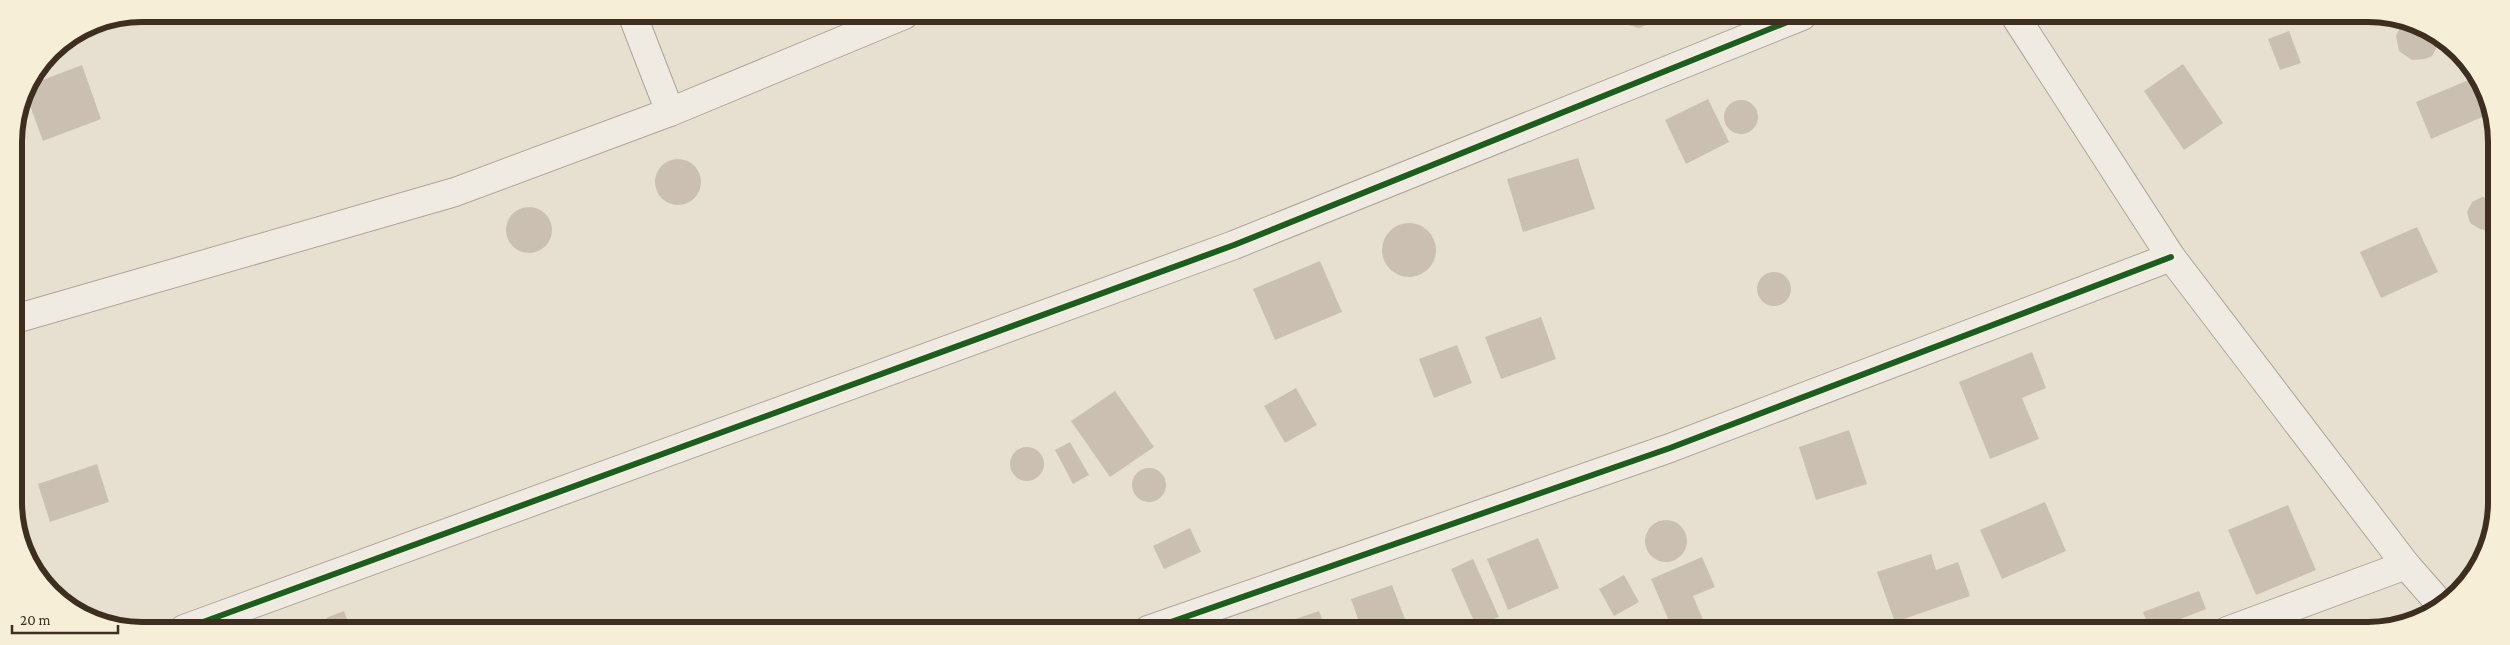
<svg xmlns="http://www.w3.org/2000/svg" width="2510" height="645" viewBox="0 0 2510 645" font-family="'Crimson Pro',serif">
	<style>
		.building { fill: #cbbfb2 }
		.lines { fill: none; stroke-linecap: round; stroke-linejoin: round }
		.minor-casing { stroke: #ada599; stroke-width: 30 }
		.minor { stroke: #efebe3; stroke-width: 28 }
		.cycleway-casing { stroke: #f7eed8; stroke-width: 9 }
		.cycleway { stroke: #1b5e20; stroke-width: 6 }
		.rim { fill: none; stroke: #3d2e20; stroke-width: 6 }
	</style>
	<rect width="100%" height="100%" fill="#e7e0d1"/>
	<g class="building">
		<path d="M1621 15H1655L1649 24 1639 28 1628 25Z"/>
		<path d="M2403 22 2440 41 2432 56 2425 59 2412 60 2399 51 2396 36Z"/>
		<path d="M2289 31 2301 63 2280 70 2268 39Z"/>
		<path d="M2183 64 2223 123 2184 150 2144 91Z"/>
		<path d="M82 65 101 119 43 141 25 92 27 86Z"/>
		<path d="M2471 79 2487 115 2431 139 2416 102Z"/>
		<path d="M1708 99 1729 142 1686 164 1665 120Z"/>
		<circle cx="1741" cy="117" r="17"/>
		<path d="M1578 158 1595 209 1523 232 1507 179Z"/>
		<circle cx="678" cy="182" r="23"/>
		<path d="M2482 197 2494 199V227L2485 230 2480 229 2470 223 2467 212 2472 202Z"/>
		<circle cx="529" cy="230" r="23"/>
		<circle cx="1409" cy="250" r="27"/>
		<path d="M2417 227 2438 272 2381 298 2360 252Z"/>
		<path d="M1320 261 1342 312 1275 340 1253 289Z"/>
		<circle cx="1774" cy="289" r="17"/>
		<path d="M1541 317 1556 359 1501 379 1485 337Z"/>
		<path d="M1457 345 1472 383 1434 398 1419 359Z"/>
		<path d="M2032 352 2046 388 2022 398 2039 439 1990 459 1959 382Z"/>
		<path d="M1296 388 1317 425 1285 443 1264 406Z"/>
		<path d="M1115 391 1154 447 1110 477 1071 421Z"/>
		<path d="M1849 430 1867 484 1816 500 1799 447Z"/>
		<path d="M1070 442 1089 475 1073 484 1055 450Z"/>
		<circle cx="1027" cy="464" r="17"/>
		<path d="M97 464 109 502 50 522 38 484Z"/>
		<circle cx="1149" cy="485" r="17"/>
		<path d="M2045 502 2066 551 2002 579 1980 530Z"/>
		<path d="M2288 505 2316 570 2256 595 2228 530Z"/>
		<circle cx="1666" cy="541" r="21"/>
		<path d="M1190 528 1201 552 1164 569 1153 546Z"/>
		<path d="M1538 538 1559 588 1508 610 1487 559Z"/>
		<path d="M1931 554 1936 570 1958 562 1970 596 1895 622 1877 572Z"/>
		<path d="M1702 557 1715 587 1693 596 1707 629 1673 630 1651 579Z"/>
		<path d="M1473 559 1499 617 1476 626 1451 569Z"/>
		<path d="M1624 575 1639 602 1614 616 1599 589Z"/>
		<path d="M1392 585 1409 630H1362L1351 599Z"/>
		<path d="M2199 591 2206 609 2150 631 2143 612Z"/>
		<path d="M344 611 351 629H330L326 618Z"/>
		<path d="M1319 611 1326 630H1263Z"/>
	</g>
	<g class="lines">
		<defs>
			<g id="minor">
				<path d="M632 14 670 112"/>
				<path d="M2015 16 2171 257 2406 565 2442 606"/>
				<path d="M15 319 455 192 670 112 904 15"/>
				<path d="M184 629 1234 245 1802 16"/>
				<path d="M1148 630 1670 448 2171 257"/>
				<path d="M2227 631 2406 565"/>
			</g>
		</defs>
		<use href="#minor" class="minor-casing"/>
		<use href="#minor" class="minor"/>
		<defs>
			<g id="cycleway">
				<path d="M184 629 1234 245 1802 16"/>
				<path d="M1148 630 1670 448 2171 257"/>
			</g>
		</defs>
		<use href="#cycleway" class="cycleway-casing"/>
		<use href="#cycleway" class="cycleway"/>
	</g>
	<path d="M0 0H2510V645H0ZM142 22H2368A120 120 0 0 1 2488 142V502A120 120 0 0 1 2368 622H142A120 120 0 0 1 22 502V142A120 120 0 0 1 142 22Z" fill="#f7eed8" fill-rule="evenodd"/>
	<path class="rim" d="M142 22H2368A120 120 0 0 1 2488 142V502A120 120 0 0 1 2368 622H142A120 120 0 0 1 22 502V142A120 120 0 0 1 142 22Z"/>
	<path d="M12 625v8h106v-8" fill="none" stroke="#3d2e20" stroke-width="2.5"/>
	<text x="20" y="625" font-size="15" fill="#3d2e20" stroke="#f7eed8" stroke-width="4" paint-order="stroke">20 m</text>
</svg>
